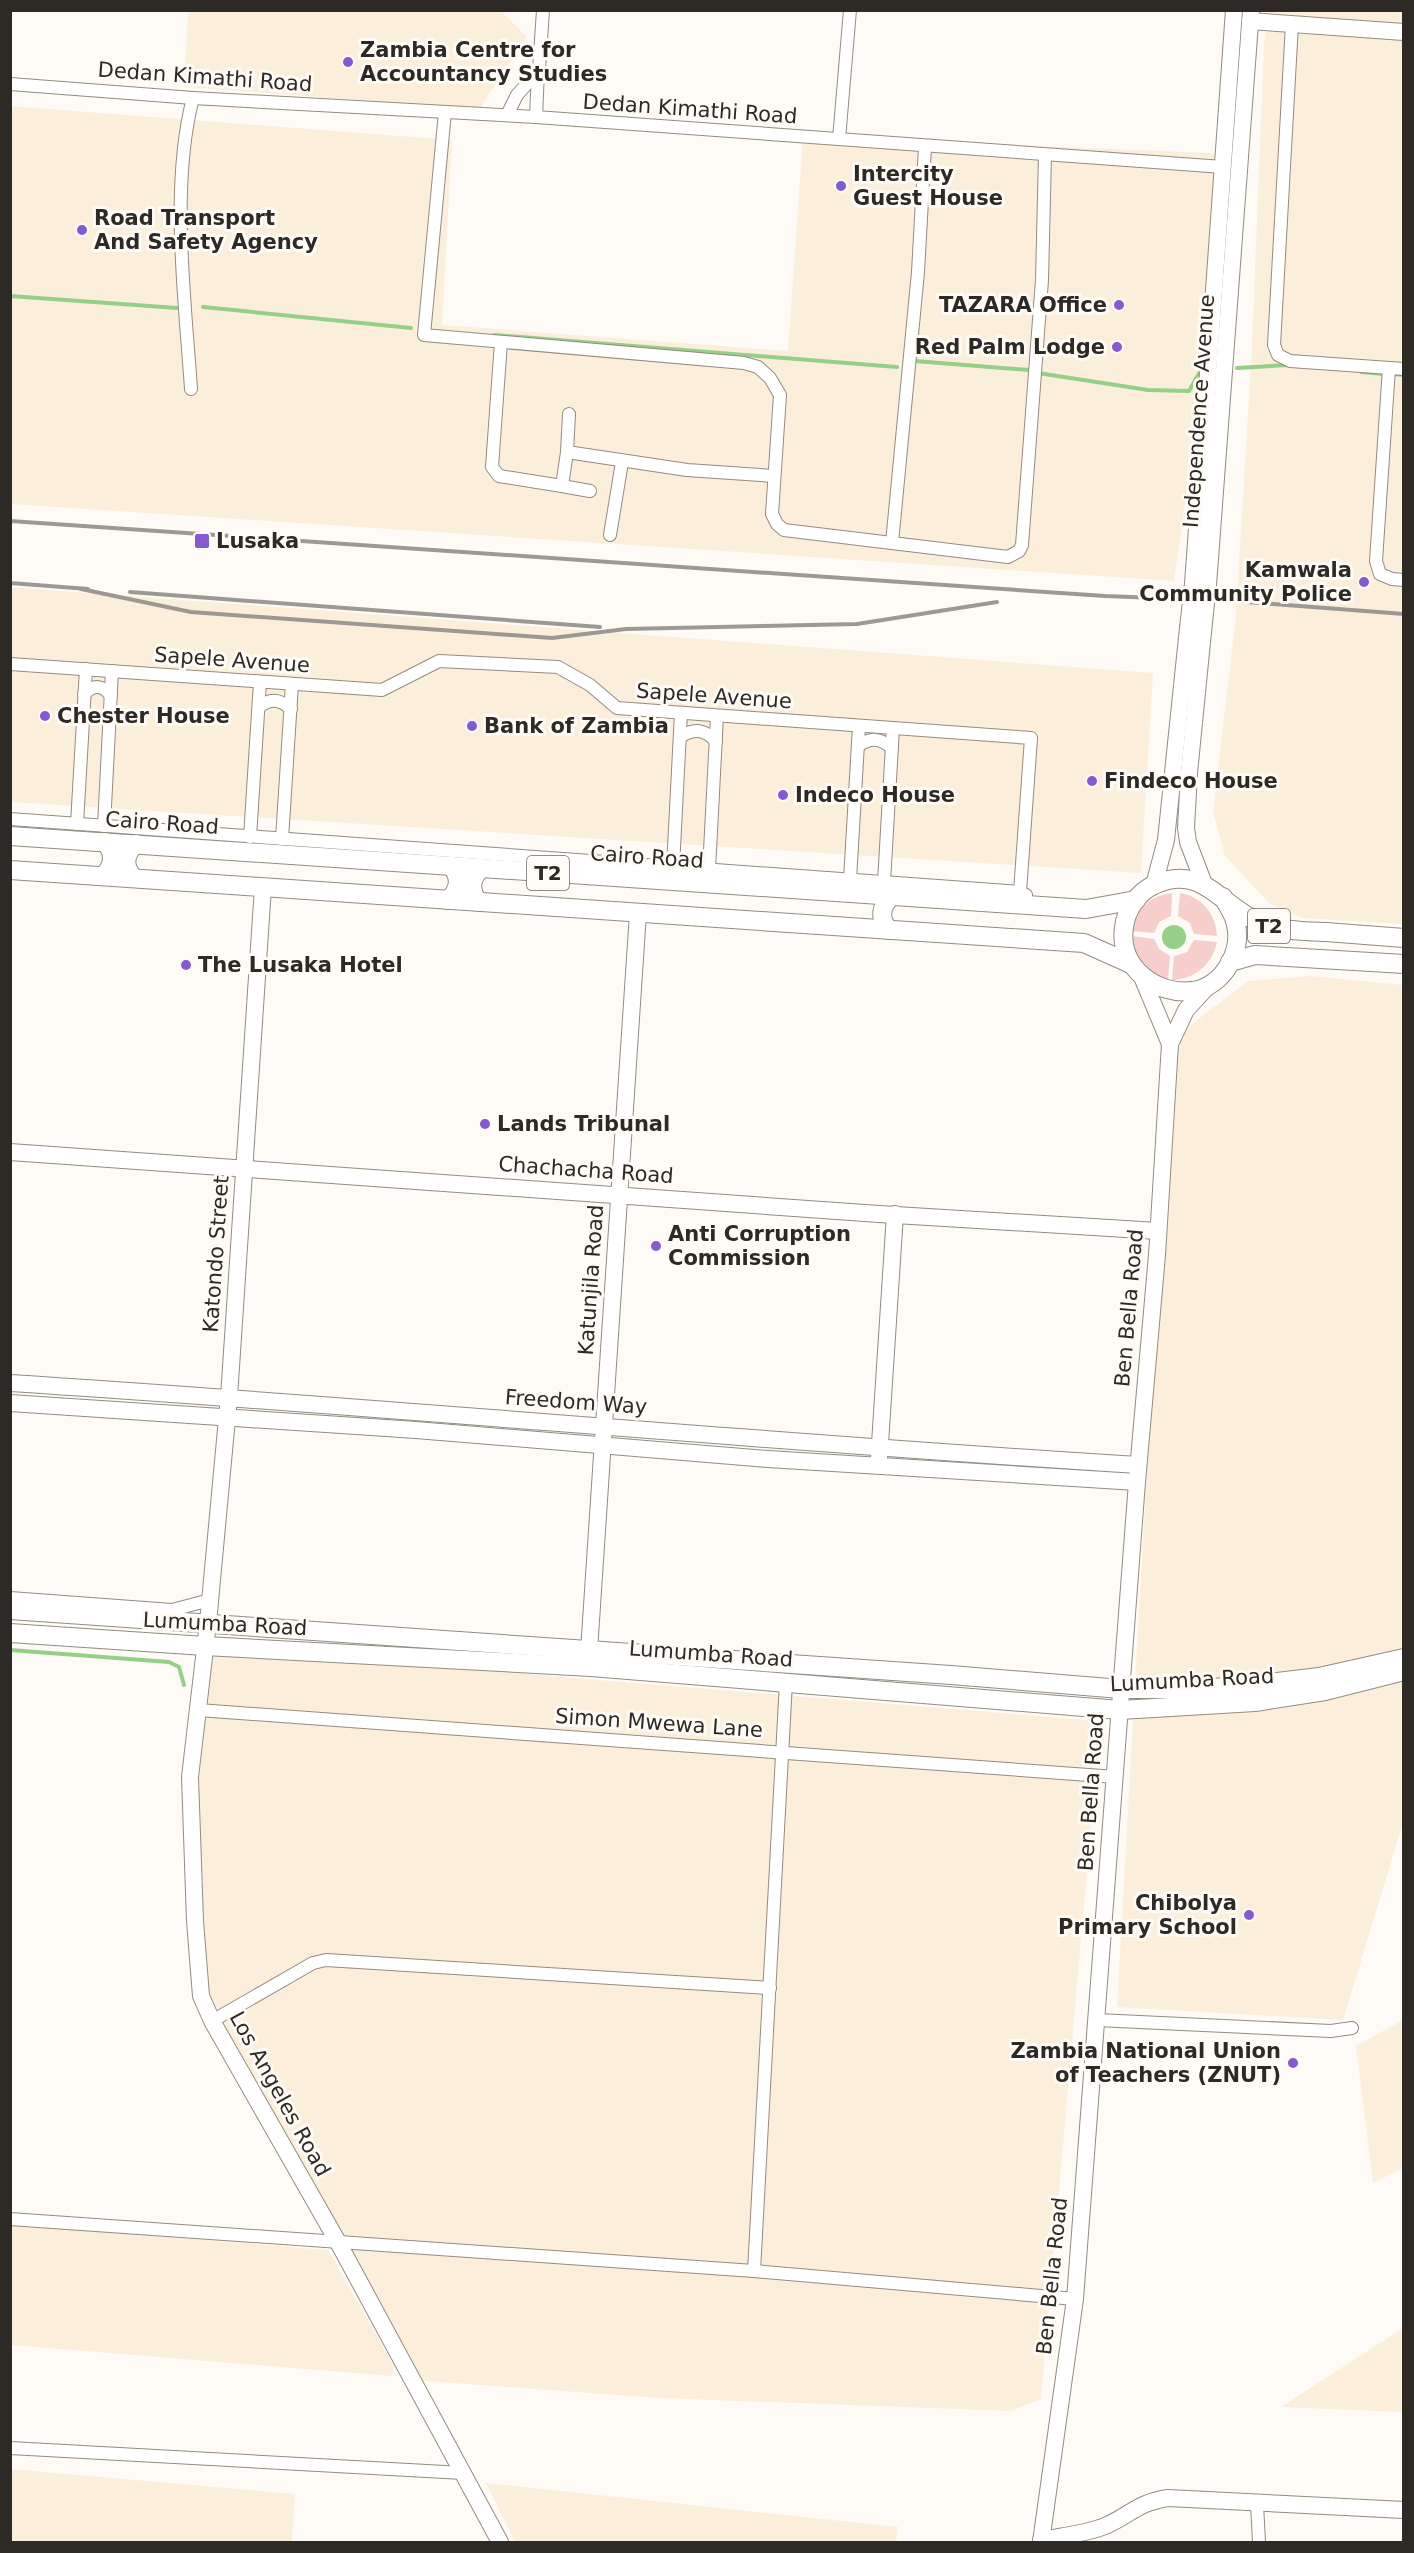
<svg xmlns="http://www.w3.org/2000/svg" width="1414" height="2553" viewBox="0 0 1414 2553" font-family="'DejaVu Sans',sans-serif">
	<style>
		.built { fill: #fbefdb }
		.green { fill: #f6cfcc }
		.water { fill: #95d086 }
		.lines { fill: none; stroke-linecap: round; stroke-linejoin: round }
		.stream { stroke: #95d086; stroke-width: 4 }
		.street-casing { stroke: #938c80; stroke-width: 14 }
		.secondary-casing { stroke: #938c80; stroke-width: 18 }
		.primary-casing { stroke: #938c80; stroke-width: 20 }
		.street { stroke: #fff; stroke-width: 12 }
		.secondary { stroke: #fff; stroke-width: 16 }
		.primary { stroke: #fff; stroke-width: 18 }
		.rail { stroke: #9c9994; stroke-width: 4 }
		.secondary-bridge-casing { stroke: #938c80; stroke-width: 18; stroke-linecap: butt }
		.secondary-bridge { stroke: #fff; stroke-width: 16 }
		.poi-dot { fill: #8459d2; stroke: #fefbf6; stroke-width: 2 }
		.labels { text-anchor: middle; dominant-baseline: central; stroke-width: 6; stroke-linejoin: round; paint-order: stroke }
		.shield { fill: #fefbf6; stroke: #6c6964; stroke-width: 1.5 }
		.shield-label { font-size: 20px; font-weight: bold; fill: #2d2a25 }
		.poi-label { font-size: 21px; font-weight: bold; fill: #2d2a25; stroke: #fefbf6; text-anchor: start }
		.street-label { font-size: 21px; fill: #2d2a25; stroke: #fefbf6 }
	</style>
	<rect width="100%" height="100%" fill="#fefbf6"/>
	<g class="built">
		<path d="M188 11H501L527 37 479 109 184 87Z"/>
		<path d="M1268 11H1403V924L1303 918 1270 904 1225 856 1213 811 1236 615 1252 344 1264 43Z"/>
		<path d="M10 106 452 140 442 325 788 351 803 136 1235 154 1174 581 11 504Z"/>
		<path d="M10 587 1153 673 1141 873 11 802Z"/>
		<path d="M1311 976 1403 985V1823L1343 2020 1117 2007 1171 1040 1248 981Z"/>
		<path d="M207 1648 1100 1721 1041 2399 1012 2411 658 2398 413 2380 203 1999 191 1784Z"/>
		<path d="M1403 2020V2168L1373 2183 1356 2046Z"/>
		<path d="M10 2224 328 2250 394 2366 392 2376 11 2345Z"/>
		<path d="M1403 2328V2412L1281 2407Z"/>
		<path d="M10 2469 295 2494 292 2542H11Z"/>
		<path d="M486 2483 898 2527 896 2542H515Z"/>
	</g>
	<g class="green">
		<path d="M1172 893 1171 916 1159 922 1154 933 1131 931C1138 909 1148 896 1172 893Z"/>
		<path d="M1180 893C1202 897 1216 914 1217 936L1194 934 1190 923 1178 916Z"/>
		<path d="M1131 936 1154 939 1159 949 1170 956 1168 979C1145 973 1136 958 1131 936Z"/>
		<path d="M1194 940 1217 942C1212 965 1195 979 1172 980L1174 956 1187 952Z"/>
	</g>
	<circle class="water" cx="1174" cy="937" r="12"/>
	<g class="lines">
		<g class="stream">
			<path d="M10 296 177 308"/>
			<path d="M203 307 411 328"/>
			<path d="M494 335 897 367"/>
			<path d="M915 361 1029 370"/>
			<path d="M1237 368 1288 365"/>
			<path d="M1361 372 1384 374"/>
			<path d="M1038 373 1148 390 1189 391 1201 370"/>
			<path d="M1392 374 1404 375"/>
			<path d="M10 1650 169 1662 179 1667 184 1685"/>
		</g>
		<defs>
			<g id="street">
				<path d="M1292 24 1274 345 1278 355 1290 361 1404 369"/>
				<path d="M10 84 193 98 536 117 1223 167"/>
				<path d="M445 112 424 335 744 363 758 367 770 378 780 395 772 514 777 524 784 530 1008 557 1019 551 1022 545 1042 280 1045 155"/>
				<path d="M507 115 517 95 539 70 543 10"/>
				<path d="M536 117 538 71"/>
				<path d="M839 139 850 10"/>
				<path d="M501 342 492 467 499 476 562 486 567 452 687 470 774 476"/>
				<path d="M1389 368 1376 561 1380 574 1392 579 1404 580"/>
				<path d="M191 389C185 299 170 186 193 98"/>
				<path d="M567 452 569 414"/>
				<path d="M562 486 590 491"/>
				<path d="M610 535 622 462"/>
				<path d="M892 543 918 272 925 147"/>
				<path d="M10 664 382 690 439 661 558 667 590 685 617 708 1031 738 1020 892"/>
				<path d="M84 694C94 684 103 685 111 696"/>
				<path d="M259 707C270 698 280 699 291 709"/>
				<path d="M680 737C694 728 704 729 716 741"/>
				<path d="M858 746C871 737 880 738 892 748"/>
				<path d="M10 819 1020 892 1026 895"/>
				<path d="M77 824 86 669"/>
				<path d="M104 826 112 671"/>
				<path d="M250 837 260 682"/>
				<path d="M282 839 292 684"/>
				<path d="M673 867 681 713"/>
				<path d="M709 870 717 716"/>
				<path d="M850 880 859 726"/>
				<path d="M884 882 893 728"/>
				<path d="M10 1598 172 1610 210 1600"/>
				<path d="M198 1710 1116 1777"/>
				<path d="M1097 2020 1331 2031 1352 2028"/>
				<path d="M212 2021 313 1963 326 1960 770 1988"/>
				<path d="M10 2219 754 2271 1075 2299"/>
				<path d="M754 2271 786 1682"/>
				<path d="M10 2448 463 2473"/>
				<path d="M1257 2504 1259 2542"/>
			</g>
			<g id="secondary">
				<path d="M1250 21 1404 32"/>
				<path d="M1193 584 1234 10"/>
				<path d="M1208 585 1251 10"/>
				<path d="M1203 632 1189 773 1186 828 1188 842 1204 884"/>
				<path d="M1154 885 1166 840 1188 628"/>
				<path d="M263 887 229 1397 208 1623 190 1777 195 1921 201 1996 212 2021 339 2244 500 2542"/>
				<path d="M1142 977 1170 1044"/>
				<path d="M10 1152 879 1214 1158 1231"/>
				<path d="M10 1383C387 1407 762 1442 1138 1465"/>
				<path d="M10 1403 416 1430 768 1459 1137 1482"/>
				<path d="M879 1459 895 1214"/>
				<path d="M589 1651 638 913"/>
				<path d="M1041 2540C1062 2536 1085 2534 1105 2526 1131 2515 1136 2503 1168 2498L1404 2510"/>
				<path d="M1041 2542 1075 2299 1137 1482 1157 1255 1170 1044 1186 1010 1210 984"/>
			</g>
			<g id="primary">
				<path d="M10 836 1086 909 1136 900"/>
				<path d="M10 870 1084 943 1131 964"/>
				<path d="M103 876C114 866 115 853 105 842"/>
				<path d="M134 878C123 867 124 854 136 844"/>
				<path d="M1223 897C1227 905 1233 913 1235 921 1244 950 1224 986 1193 991 1156 996 1118 967 1124 927 1126 910 1138 892 1154 885 1203 862 1222 908 1259 922 1280 931 1304 931 1326 932 1352 934 1378 936 1404 938"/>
				<path d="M448 900C460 890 461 877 451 866"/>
				<path d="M479 902C469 891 470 878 482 868"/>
				<path d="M889 930C879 919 880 906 892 896"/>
				<path d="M1230 962 1255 955 1404 964"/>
				<path d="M10 1610 951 1675 1121 1689H1198L1253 1685 1319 1677 1404 1658"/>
				<path d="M10 1633 205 1646 591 1667 1120 1710 1255 1702 1325 1691 1404 1671"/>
			</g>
		</defs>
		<use href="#street" class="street-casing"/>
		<use href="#secondary" class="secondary-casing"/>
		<use href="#primary" class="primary-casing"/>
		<use href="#street" class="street"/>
		<use href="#secondary" class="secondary"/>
		<use href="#primary" class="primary"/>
		<g class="rail">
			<path d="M10 521 1105 596 1234 601 1404 614"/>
			<path d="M10 583 88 589"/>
			<path d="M81 589 191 612 552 638 626 629 857 624 997 602"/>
			<path d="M130 592 600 627"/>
		</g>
		<defs>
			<g id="secondary-bridge">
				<path d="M1188 628 1193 584"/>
				<path d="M1203 632 1208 585"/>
			</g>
		</defs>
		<use href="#secondary-bridge" class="secondary-bridge-casing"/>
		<use href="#secondary-bridge" class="secondary-bridge"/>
	</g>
	<g class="poi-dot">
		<circle cx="348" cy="62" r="6"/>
		<circle cx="841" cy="186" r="6"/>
		<circle cx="82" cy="230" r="6"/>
		<circle cx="1119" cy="305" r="6"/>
		<circle cx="1117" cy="347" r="6"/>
		<rect x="194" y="533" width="16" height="16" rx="3"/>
		<circle cx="1364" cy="582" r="6"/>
		<circle cx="45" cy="716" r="6"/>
		<circle cx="472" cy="726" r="6"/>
		<circle cx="1092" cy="781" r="6"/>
		<circle cx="783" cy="795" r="6"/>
		<circle cx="186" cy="965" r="6"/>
		<circle cx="485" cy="1124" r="6"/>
		<circle cx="656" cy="1246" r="6"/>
		<circle cx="1249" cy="1915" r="6"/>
		<circle cx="1293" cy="2063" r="6"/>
	</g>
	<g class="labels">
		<g class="shield">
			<rect x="527" y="856" width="42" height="34" rx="4.5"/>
			<rect x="1248" y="909" width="42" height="34" rx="4.5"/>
		</g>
		<g class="shield-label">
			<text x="548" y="873">T2</text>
			<text x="1269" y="926">T2</text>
		</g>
		<g class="poi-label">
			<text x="360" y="50">Zambia Centre for<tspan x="360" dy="24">Accountancy Studies</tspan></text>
			<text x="853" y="174">Intercity<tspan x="853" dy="24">Guest House</tspan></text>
			<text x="94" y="218">Road Transport<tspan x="94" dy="24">And Safety Agency</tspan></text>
			<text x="1107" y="305" text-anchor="end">TAZARA Office</text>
			<text x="1105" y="347" text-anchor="end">Red Palm Lodge</text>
			<text x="216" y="541">Lusaka</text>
			<text x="1352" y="570" text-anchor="end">Kamwala<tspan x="1352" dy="24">Community Police</tspan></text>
			<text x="57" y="716">Chester House</text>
			<text x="484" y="726">Bank of Zambia</text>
			<text x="1104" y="781">Findeco House</text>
			<text x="795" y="795">Indeco House</text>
			<text x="198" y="965">The Lusaka Hotel</text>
			<text x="497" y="1124">Lands Tribunal</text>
			<text x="668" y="1234">Anti Corruption<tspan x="668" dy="24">Commission</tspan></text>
			<text x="1237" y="1903" text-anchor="end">Chibolya<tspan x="1237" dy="24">Primary School</tspan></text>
			<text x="1281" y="2051" text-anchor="end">Zambia National Union<tspan x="1281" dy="24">of Teachers (ZNUT)</tspan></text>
		</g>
		<g class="street-label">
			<text transform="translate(205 77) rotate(4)">Dedan Kimathi Road</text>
			<text transform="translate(690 109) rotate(4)">Dedan Kimathi Road</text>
			<text transform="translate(1199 411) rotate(-86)">Independence Avenue</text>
			<text transform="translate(232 660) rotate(4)">Sapele Avenue</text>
			<text transform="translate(714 696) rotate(4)">Sapele Avenue</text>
			<text transform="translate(162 823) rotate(4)">Cairo Road</text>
			<text transform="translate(647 857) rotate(4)">Cairo Road</text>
			<text transform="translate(586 1170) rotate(4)">Chachacha Road</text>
			<text transform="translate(216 1254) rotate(-86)">Katondo Street</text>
			<text transform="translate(591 1280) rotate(-86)">Katunjila Road</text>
			<text transform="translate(1129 1308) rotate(-85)">Ben Bella Road</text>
			<text transform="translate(576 1402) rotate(4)">Freedom Way</text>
			<text transform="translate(225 1624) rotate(3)">Lumumba Road</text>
			<text transform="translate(711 1654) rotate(4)">Lumumba Road</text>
			<text transform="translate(1192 1680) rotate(-3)">Lumumba Road</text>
			<text transform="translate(659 1723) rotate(4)">Simon Mwewa Lane</text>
			<text transform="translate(1091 1792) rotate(-86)">Ben Bella Road</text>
			<text transform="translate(280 2094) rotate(61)">Los Angeles Road</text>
			<text transform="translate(1052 2276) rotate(-84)">Ben Bella Road</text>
		</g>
	</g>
	<rect width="1414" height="2553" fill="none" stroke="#2d2a25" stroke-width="24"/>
</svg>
